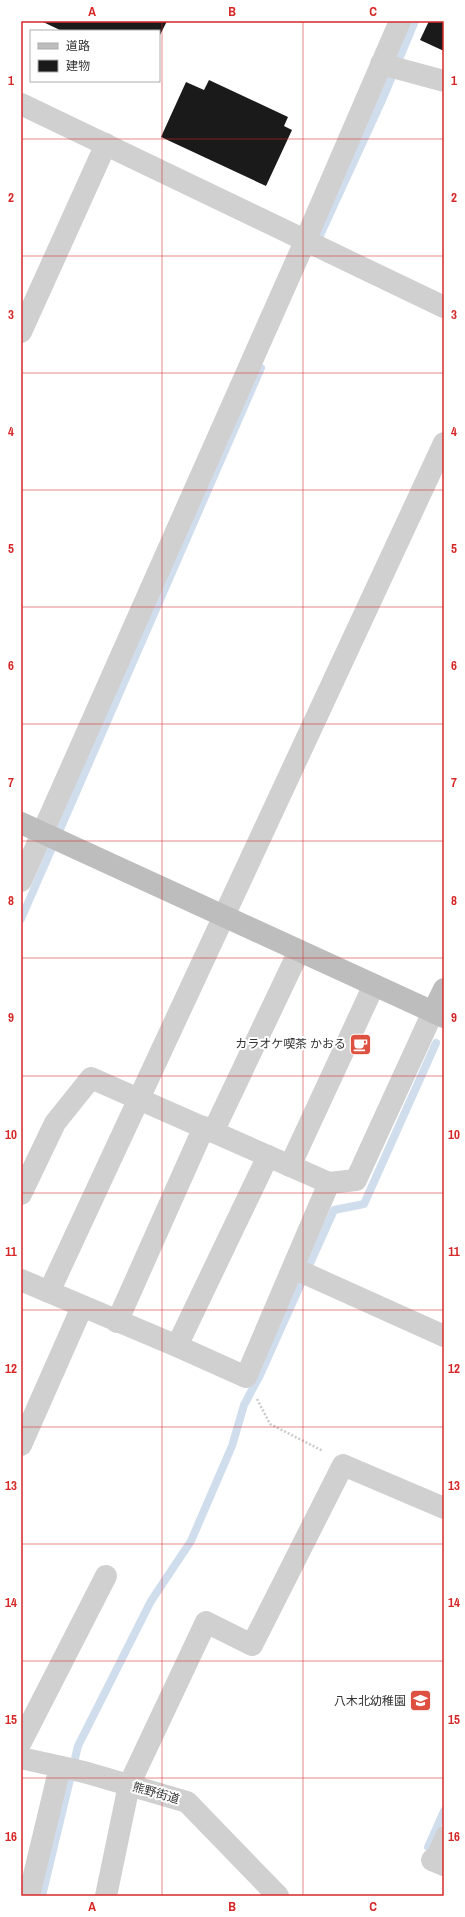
<svg xmlns="http://www.w3.org/2000/svg" width="465" height="1917" viewBox="0 0 465 1917" font-family="'Archivo Narrow','Noto Sans JP',sans-serif">
	<style>
		.lines { fill: none; stroke-linecap: round; stroke-linejoin: round }
		.stream { stroke: #d0dded; stroke-width: 8 }
		.building { fill: #1a1a1a }
		.path { stroke: #cacaca; stroke-width: 2.5; stroke-dasharray: 2 2; stroke-linecap: butt }
		.lane { stroke: #d0d0d0; stroke-width: 16 }
		.street { stroke: #d0d0d0; stroke-width: 22 }
		.secondary { stroke: #bdbdbd; stroke-width: 22 }
		.grid { fill: none; stroke: #d62828; stroke-width: 1; stroke-opacity: 0.55 }
		.labels { text-anchor: middle; dominant-baseline: central; stroke-width: 4; stroke-linejoin: round; paint-order: stroke }
		.poi-label { font-size: 12px; fill: #333; stroke: #fff; text-anchor: end }
		.street-label { font-size: 12px; fill: #333; stroke: #fff }
		.neatline { fill: none; stroke: #d62828; stroke-width: 1.5 }
		.grid-label { font-size: 13px; text-anchor: middle; font-weight: bold; fill: #d62828 }
	</style>
	<rect width="100%" height="100%" fill="#fff"/>
	<g class="lines">
		<g class="stream">
			<path d="M316 244 383 98 415 21"/>
			<path d="M21 919 261 368"/>
			<path d="M438 1853 428 1847 444 1811"/>
			<path d="M42 1896 78 1746 151 1601 191 1541 232 1446 244 1405 260 1375 334 1210 364 1204 436 1043"/>
		</g>
	</g>
	<g class="building">
		<path d="M41 21H167L159 37V31H62Z"/>
		<path d="M429 21H444V51L420 40Z"/>
		<path d="M209 80 288 117 284 126 292 130 266 186 161 137 186 82 204 90Z"/>
	</g>
	<g class="lines">
		<path class="path" d="M257 1399 270 1424 323 1451"/>
		<path class="lane" d="M432 1860 444 1834"/>
		<g class="street">
			<path d="M381 64 444 81"/>
			<path d="M21 104 444 307"/>
			<path d="M21 332 106 144"/>
			<path d="M21 881 306 239 400 21"/>
			<path d="M213 1132 299 951"/>
			<path d="M290 1166 374 985"/>
			<path d="M21 1194 55 1123 91 1078 329 1183"/>
			<path d="M293 1268 444 1336"/>
			<path d="M21 1280 177 1346 246 1377 329 1183 356 1180 433 1012"/>
			<path d="M49 1292 444 443"/>
			<path d="M117 1322 204 1127"/>
			<path d="M177 1346 268 1156"/>
			<path d="M21 1445 82 1307"/>
			<path d="M21 1742 106 1576"/>
			<path d="M21 1758 84 1772 187 1802 278 1896"/>
			<path d="M432 1860 444 1865"/>
			<path d="M29 1896 60 1767"/>
			<path d="M106 1896 129 1785 206 1622 252 1645 343 1465 444 1508"/>
		</g>
		<g class="secondary">
			<path d="M21 823 444 1017"/>
			<path d="M433 1012 444 989"/>
		</g>
	</g>
	<path class="grid" d="M162 21V1896M303 21V1896M21 139H444M21 256H444M21 373H444M21 490H444M21 607H444M21 724H444M21 841H444M21 958H444M21 1076H444M21 1193H444M21 1310H444M21 1427H444M21 1544H444M21 1661H444M21 1778H444"/>
	<defs>
		<symbol id="cafe-square" viewBox="-11 -11 22 22"><rect x="-9" y="-9" width="18" height="18" rx="4" fill="#de5141" stroke="#fff"/><path d="M-5.5-4.5H6V0H3Q3 3.5 0 3.5H-2.5Q-5.5 3.5-5.5 0ZM3-3.2v2h1.7v-2ZM-6 4.5H4V6H-6Z" fill="#fff"/></symbol>
		<symbol id="school-square" viewBox="-11 -11 22 22"><rect x="-9" y="-9" width="18" height="18" rx="4" fill="#de5141" stroke="#fff"/><path d="M0-5L7-2L0 1L-7-2ZM-4 1L0 2.5L4 1V4Q0 6-4 4Z" fill="#fff"/></symbol>
	</defs>
	<g fill-rule="evenodd">
		<use href="#cafe-square" x="348" y="1032" width="25" height="25"/>
		<use href="#school-square" x="408" y="1688" width="25" height="25"/>
	</g>
	<g class="labels">
		<g class="poi-label">
			<text x="346" y="1044">カラオケ喫茶 かおる</text>
			<text x="406" y="1701">八木北幼稚園</text>
		</g>
		<g class="street-label">
			<text transform="translate(156 1793) rotate(16)">熊野街道</text>
		</g>
	</g>
	<rect width="465" height="1917" fill="none" stroke="#ffffff" stroke-width="44"/>
	<rect x="30" y="30" width="130" height="52" fill="#ffffff" stroke="#adadad"/>
	<rect x="38" y="43" width="20" height="6" fill="#bdbdbd" stroke="#adadad"/>
	<text x="66" y="50" font-size="12" fill="#333333">道路</text>
	<rect x="38" y="60" width="20" height="12" fill="#1a1a1a" stroke="#adadad"/>
	<text x="66" y="70" font-size="12" fill="#333333">建物</text>
	<rect x="22" y="22" width="421" height="1873" class="neatline"/>
	<g class="grid-label">
		<text x="92" y="16">A</text>
		<text x="232" y="16">B</text>
		<text x="373" y="16">C</text>
		<text x="11" y="85">1</text>
		<text x="454" y="85">1</text>
		<text x="11" y="202">2</text>
		<text x="454" y="202">2</text>
		<text x="11" y="319">3</text>
		<text x="454" y="319">3</text>
		<text x="11" y="436">4</text>
		<text x="454" y="436">4</text>
		<text x="11" y="553">5</text>
		<text x="454" y="553">5</text>
		<text x="11" y="670">6</text>
		<text x="454" y="670">6</text>
		<text x="11" y="787">7</text>
		<text x="454" y="787">7</text>
		<text x="11" y="905">8</text>
		<text x="454" y="905">8</text>
		<text x="11" y="1022">9</text>
		<text x="454" y="1022">9</text>
		<text x="11" y="1139">10</text>
		<text x="454" y="1139">10</text>
		<text x="11" y="1256">11</text>
		<text x="454" y="1256">11</text>
		<text x="11" y="1373">12</text>
		<text x="454" y="1373">12</text>
		<text x="11" y="1490">13</text>
		<text x="454" y="1490">13</text>
		<text x="11" y="1607">14</text>
		<text x="454" y="1607">14</text>
		<text x="11" y="1724">15</text>
		<text x="454" y="1724">15</text>
		<text x="11" y="1841">16</text>
		<text x="454" y="1841">16</text>
		<text x="92" y="1911">A</text>
		<text x="232" y="1911">B</text>
		<text x="373" y="1911">C</text>
	</g>
</svg>
